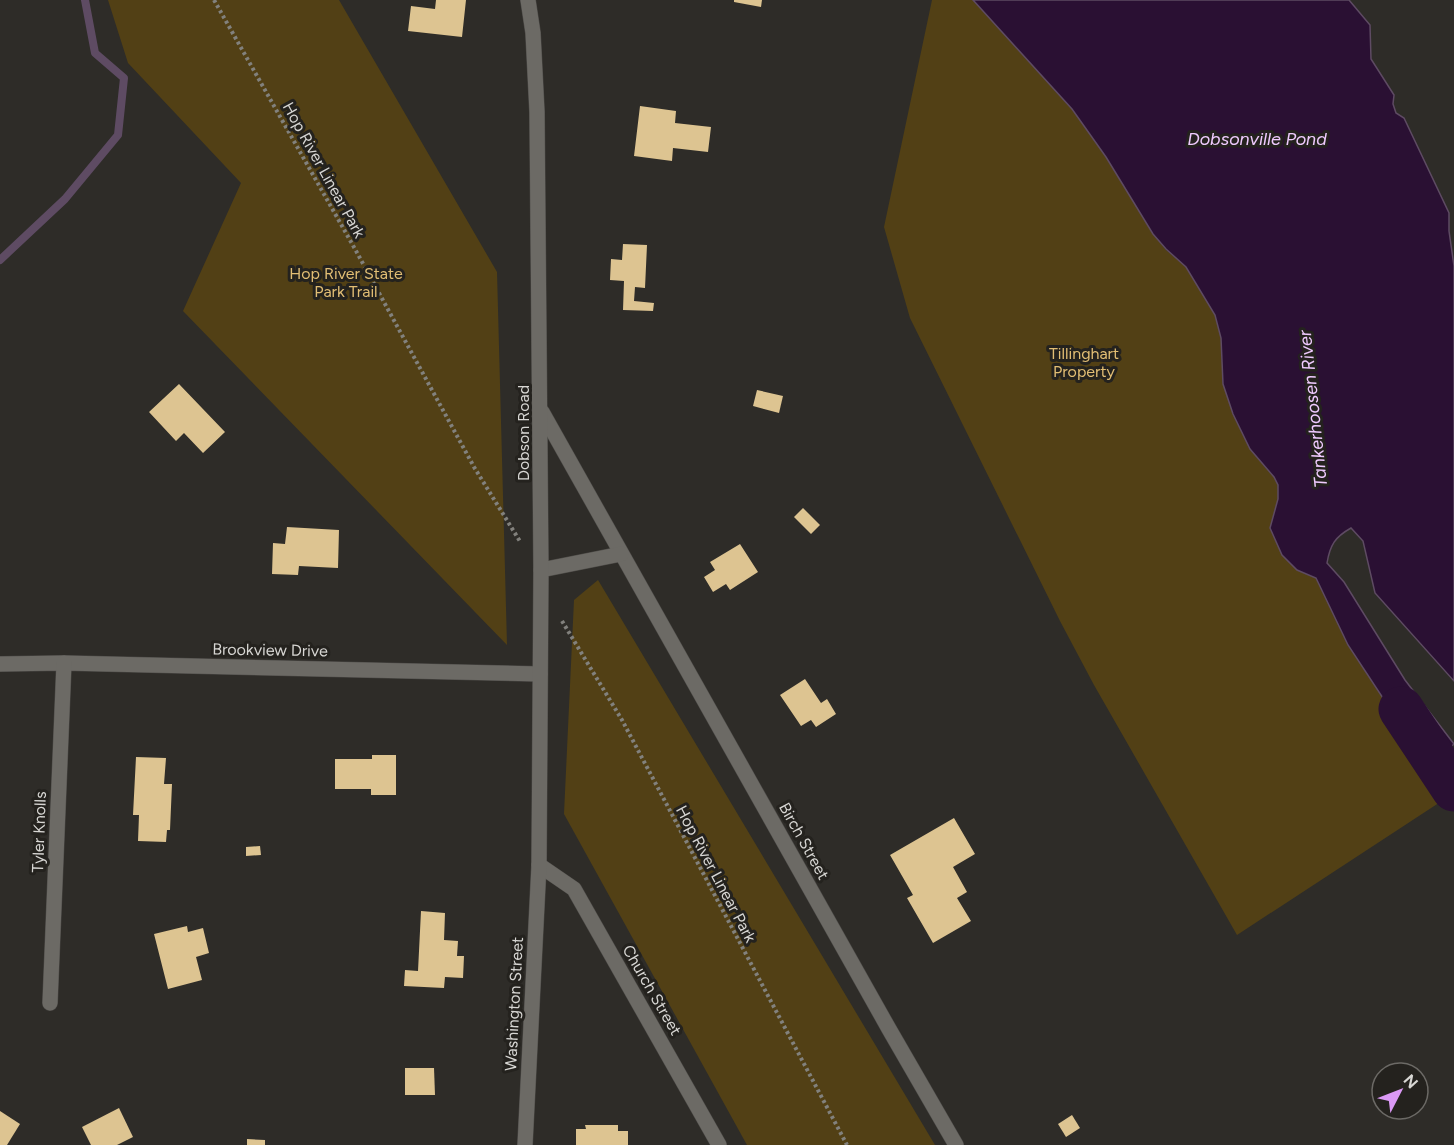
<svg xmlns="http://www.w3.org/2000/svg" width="1454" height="1145" viewBox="0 0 1454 1145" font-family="Figtree,sans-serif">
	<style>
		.green { fill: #524015 }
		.water { fill: #2a1033; stroke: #5e4b63; stroke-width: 1.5 }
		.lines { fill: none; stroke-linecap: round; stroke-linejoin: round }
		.stream { stroke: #5e4b63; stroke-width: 8 }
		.river { stroke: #2a1033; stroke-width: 45 }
		.building { fill: #ddc491 }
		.minor-casing { stroke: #4c4a47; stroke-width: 16 }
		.path { stroke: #82817d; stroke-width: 4; stroke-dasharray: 3 3; stroke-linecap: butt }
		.minor { stroke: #6c6a65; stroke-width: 15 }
		.labels { text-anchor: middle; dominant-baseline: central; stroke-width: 6; stroke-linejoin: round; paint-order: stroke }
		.street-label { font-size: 16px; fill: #d7d6d3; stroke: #24221e }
		.park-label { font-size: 16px; fill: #e2be74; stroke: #24221e }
		.water-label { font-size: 18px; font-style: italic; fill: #efcafe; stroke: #24221e }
	</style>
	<rect width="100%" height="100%" fill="#2e2c28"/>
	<g class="green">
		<path d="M108 0H339L497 272 507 645 183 311 241 183 128 63Z"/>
		<path d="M932 0H973L1072 109 1106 157 1153 234 1166 250 1186 267 1215 315 1221 338 1223 384 1233 414 1250 449 1274 477 1278 485V499L1270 528 1297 570 1316 578 1348 645 1400 724 1454 793 1237 935 1094 685 1060 621 910 318 884 227Z"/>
		<path d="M598 580 935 1145H747L564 814 574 600Z"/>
	</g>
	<path class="water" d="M973 0H1349L1370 25 1371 59 1394 95 1393 104 1396 113 1404 118 1449 213V231L1454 266V681L1375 593 1363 541 1351 528C1335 537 1330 545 1327 563L1344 582 1405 680 1454 744 1431 764 1400 724 1348 645 1316 578 1297 570 1282 555 1270 528 1278 499V485L1274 477 1250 449 1233 414 1223 384 1221 338 1215 315 1186 267 1166 249 1153 234 1106 157 1072 109Z"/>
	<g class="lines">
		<path class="stream" d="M0 260 65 199 118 135 124 78 95 53 85 0"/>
		<path class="river" d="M1401 709 1454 789"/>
	</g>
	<g class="building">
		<path d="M436 0H466L462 37 408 31 411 6 435 9Z"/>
		<path d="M734 0H762L761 7 734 2Z"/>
		<path d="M640 106 676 111 675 123 711 127 708 152 673 148 672 161 634 156Z"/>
		<path d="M623 244 647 245 645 288 635 287 634 301 654 303 653 311 623 310 624 281 610 280 611 259 622 260Z"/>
		<path d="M179 384 225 432 203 453 184 433 176 441 149 412Z"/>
		<path d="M757 390 783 396 779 413 753 406Z"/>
		<path d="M803 508 820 525 811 534 794 517Z"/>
		<path d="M287 527 339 530 338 568 299 566 298 575 272 574 273 543 285 544Z"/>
		<path d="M740 544 758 572 730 590 726 584 713 592 704 577 715 570 710 562Z"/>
		<path d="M805 679 821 703 827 699 836 714 816 727 811 720 801 726 780 695Z"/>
		<path d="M372 755H396V795H371V789H335V759H372Z"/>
		<path d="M136 757 166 758 164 784H172L170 830H167L166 842 138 841 139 815H133Z"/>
		<path d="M954 818 975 854 953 867 967 892 957 898 971 921 933 943 907 898 913 895 890 855Z"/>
		<path d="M260 846 261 855 246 856V847Z"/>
		<path d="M421 911 445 913 444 940 458 941 457 956H464L463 978 445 977 444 988 404 986 405 970 418 971Z"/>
		<path d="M187 926 188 932 203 928 209 953 196 957 202 980 168 989 154 934Z"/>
		<path d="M405 1068H434L435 1095H405Z"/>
		<path d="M119 1108 133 1137 117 1145H91L82 1127Z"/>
		<path d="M0 1111 20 1124 7 1145H0Z"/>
		<path d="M1072 1115 1080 1128 1066 1137 1058 1124Z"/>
		<path d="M585 1125H618V1131H628V1145H576V1129H586Z"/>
		<path d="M247 1139 265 1140V1145H247Z"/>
	</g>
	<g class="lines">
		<defs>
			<g id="minor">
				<path d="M542 412 889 1029 956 1145"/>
				<path d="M541 570 621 554"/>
				<path d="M0 664 64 663 540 674"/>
				<path d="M539 865 574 889 719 1145"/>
				<path d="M50 1003 64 663"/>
				<path d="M525 1145 539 865 541 570 537 112 533 33 528 0"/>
			</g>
		</defs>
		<use href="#minor" class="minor-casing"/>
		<g class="path">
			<path d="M214 0 355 249 474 467 521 543"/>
			<path d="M562 621 622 720 847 1145"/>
		</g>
		<use href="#minor" class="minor"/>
	</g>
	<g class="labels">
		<g class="street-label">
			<text transform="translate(324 170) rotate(61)">Hop River Linear Park</text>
			<text transform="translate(523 433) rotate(-90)">Dobson Road</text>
			<text transform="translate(270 650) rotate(1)">Brookview Drive</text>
			<text transform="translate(39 832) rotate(-88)">Tyler Knolls</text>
			<text transform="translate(804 841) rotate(61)">Birch Street</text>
			<text transform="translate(716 874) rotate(62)">Hop River Linear Park</text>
			<text transform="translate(652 990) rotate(60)">Church Street</text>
			<text transform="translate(514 1004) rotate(-87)">Washington Street</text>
		</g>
		<g class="park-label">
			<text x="346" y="273">Hop River State<tspan x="346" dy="18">Park Trail</tspan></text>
			<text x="1084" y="353">Tillinghart<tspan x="1084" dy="18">Property</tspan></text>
		</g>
		<g class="water-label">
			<text x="1257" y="139">Dobsonville Pond</text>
			<text transform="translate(1313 409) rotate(-96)">Tankerhoosen River</text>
		</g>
	</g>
	<g transform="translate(1400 1091) rotate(48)"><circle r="28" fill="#24221e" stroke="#6c6a66" stroke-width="1.5"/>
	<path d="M0-4.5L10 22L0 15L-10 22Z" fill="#db99f5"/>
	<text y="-9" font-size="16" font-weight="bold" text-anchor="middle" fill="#d7d6d3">N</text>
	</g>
</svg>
